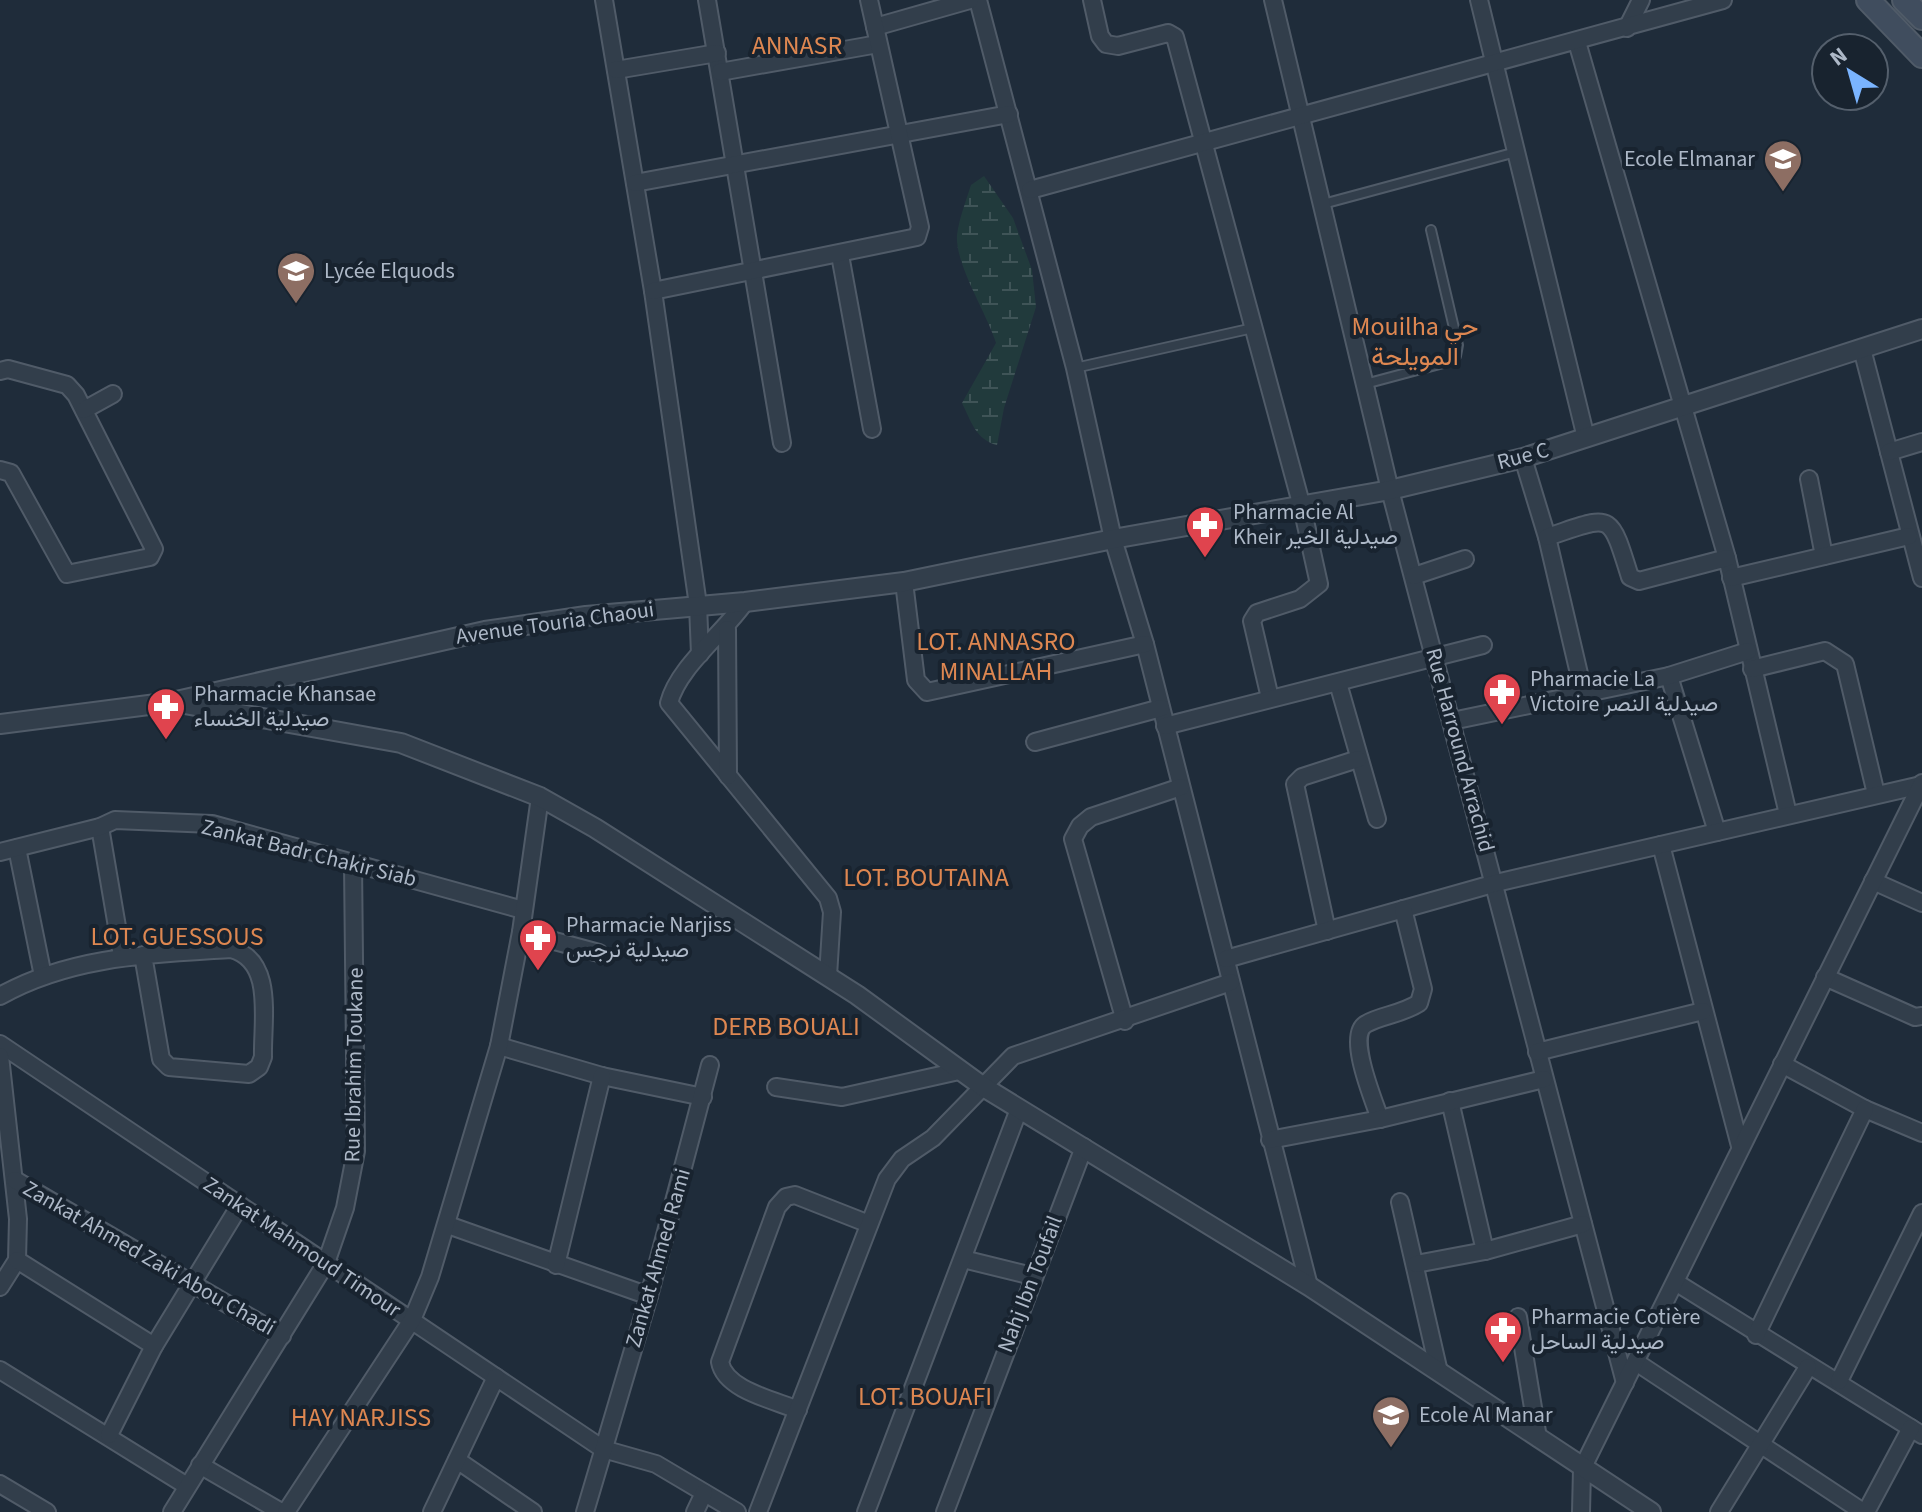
<svg xmlns="http://www.w3.org/2000/svg" width="1922" height="1512" viewBox="0 0 1922 1512" font-family="'Source Sans 3',Vazirmatn,sans-serif">
	<style>
		.wetland { fill: url(#wetland-marsh) }
		.lines { fill: none; stroke-linecap: round; stroke-linejoin: round }
		.service-casing { stroke: #505b68; stroke-width: 12 }
		.minor-casing { stroke: #505b68; stroke-width: 20 }
		.tertiary-casing { stroke: #505b68; stroke-width: 22 }
		.secondary-casing { stroke: #505b68; stroke-width: 26 }
		.service { stroke: #323e4b; stroke-width: 8 }
		.minor { stroke: #323e4b; stroke-width: 16 }
		.tertiary { stroke: #323e4b; stroke-width: 18 }
		.secondary { stroke: #404d5e; stroke-width: 22 }
		.labels { text-anchor: middle; dominant-baseline: central; stroke-width: 8; stroke-linejoin: round; paint-order: stroke }
		.poi-label { font-size: 22px; fill: #adb8c7; stroke: #18232f; text-anchor: start }
		.street-label { font-size: 22px; fill: #adb8c7; stroke: #18232f }
		.quarter-label { font-size: 26px; fill: #de8751; stroke: #18232f }
	</style>
	<defs>
		<pattern id="wetland-marsh" width="20" height="14" patternUnits="userSpaceOnUse" patternTransform="scale(2)"><rect width="20" height="14" fill="#213a3c"/><path d="M1 5h8M5 5V1M11 12h8M15 12V8" fill="none" stroke="#3f5457"/></pattern>
	</defs>
	<rect width="100%" height="100%" fill="#1f2c3a"/>
	<path class="wetland" d="M984 176 1013 218 1032 270 1036 307 1004 408 997 445C976 440 971 421 962 403L996 343C987 313 955 265 957 235 959 219 966 201 971 185Z"/>
	<g class="lines">
		<defs>
			<g id="service">
				<path d="M1323 204 1516 152"/>
				<path d="M1075 368 1253 328"/>
				<path d="M1365 384 1451 361 1456 356 1458 345 1431 230"/>
			</g>
			<g id="minor">
				<path d="M604 0 653 291 698 605 700 654"/>
				<path d="M707 0 782 443"/>
				<path d="M978 0 1075 368 1113 539 1145 644 1309 1286"/>
				<path d="M1092 0 1100 36 1106 44 1118 46 1168 33 1175 37 1302 507 1319 584 1300 599 1257 613 1252 621 1270 698"/>
				<path d="M1273 0 1390 490 1625 1383"/>
				<path d="M1479 0 1586 438"/>
				<path d="M875 27 970 0"/>
				<path d="M1627 28 1641 0"/>
				<path d="M1577 42 1727 558 1788 814"/>
				<path d="M616 70 717 53"/>
				<path d="M720 72 878 44"/>
				<path d="M635 183 1009 114"/>
				<path d="M1030 190 1723 0"/>
				<path d="M840 255 872 429"/>
				<path d="M653 291 917 237 920 227 869 0"/>
				<path d="M1862 349 1922 578"/>
				<path d="M0 371 8 369 67 385 76 395 154 549 150 557 67 574 11 473 0 470"/>
				<path d="M84 410 113 394"/>
				<path d="M1889 452 1922 442"/>
				<path d="M1523 458 1547 537 1584 695"/>
				<path d="M1809 479 1824 556"/>
				<path d="M1547 537C1612 516 1609 509 1630 577L1639 581 1727 558"/>
				<path d="M1414 576 1465 559"/>
				<path d="M1731 578 1909 536"/>
				<path d="M904 582 916 680 927 692 1145 644"/>
				<path d="M745 602C723 634 678 667 669 703L828 898 832 912 828 976"/>
				<path d="M727 629 728 776"/>
				<path d="M1752 669 1825 651 1845 664 1876 794"/>
				<path d="M1669 676 1717 832"/>
				<path d="M1338 683 1377 819"/>
				<path d="M1452 721 1669 676 1748 651"/>
				<path d="M1165 726 1483 645"/>
				<path d="M1035 742 1161 708"/>
				<path d="M100 827 122 956"/>
				<path d="M1661 845 1740 1146"/>
				<path d="M17 848 43 976"/>
				<path d="M0 852 100 827 115 820 212 824 523 910"/>
				<path d="M1873 881 1922 903"/>
				<path d="M1327 931 1295 784 1302 777 1358 759"/>
				<path d="M521 932 599 953"/>
				<path d="M1226 959 1496 883 1921 785"/>
				<path d="M1825 977 1915 1017 1922 1016"/>
				<path d="M0 996C71 956 152 954 231 949 275 960 262 1021 263 1057L259 1067 249 1074 169 1067 161 1059 143 955"/>
				<path d="M1125 1021 1073 839 1080 826 1091 817 1181 787"/>
				<path d="M0 1044 603 1449 656 1464 737 1512"/>
				<path d="M499 1046 602 1076 703 1097"/>
				<path d="M1537 1052 1703 1011"/>
				<path d="M0 1056 18 1219 17 1260 0 1287"/>
				<path d="M1782 1064 1865 1109 1922 1133"/>
				<path d="M776 1087 842 1097 959 1071"/>
				<path d="M1450 1101 1485 1251"/>
				<path d="M1380 1119C1374 1101 1346 1035 1366 1024 1381 1015 1400 1015 1419 1003L1423 989 1403 909"/>
				<path d="M1270 1140 1380 1119 1544 1079"/>
				<path d="M15 1180 282 1336"/>
				<path d="M1400 1202 1439 1372"/>
				<path d="M448 1225 649 1296"/>
				<path d="M963 1259 1032 1276"/>
				<path d="M17 1260 154 1346"/>
				<path d="M1416 1264 1485 1251 1583 1224"/>
				<path d="M556 1265 602 1076"/>
				<path d="M1677 1283 1922 1435"/>
				<path d="M1518 1317 1538 1438"/>
				<path d="M1756 1335 1865 1109"/>
				<path d="M1636 1362 1863 1512"/>
				<path d="M0 1370 187 1486"/>
				<path d="M1839 1381 1922 1213"/>
				<path d="M798 1410C774 1400 725 1390 720 1362L777 1207 786 1197 795 1195 869 1224"/>
				<path d="M109 1435 154 1346 240 1205"/>
				<path d="M457 1460 533 1512"/>
				<path d="M200 1465 281 1512"/>
				<path d="M0 1484 47 1512"/>
				<path d="M172 1512 326 1263 345 1208 356 1151 353 863"/>
				<path d="M286 1512 412 1320 430 1277 499 1046 521 932 540 797"/>
				<path d="M432 1512 496 1377"/>
				<path d="M585 1512 649 1296 710 1065"/>
				<path d="M695 1512 704 1493"/>
				<path d="M758 1512 887 1179 902 1159 933 1138 1013 1056 1231 982"/>
				<path d="M866 1512 1019 1109"/>
				<path d="M945 1512 1084 1147"/>
				<path d="M1581 1512 1582 1469 1922 783"/>
				<path d="M1719 1512 1808 1367"/>
				<path d="M1866 1512 1911 1428"/>
			</g>
			<g id="tertiary">
				<path d="M179 703 401 743 540 797 595 828 857 995 982 1086 1309 1286 1651 1512"/>
				<path d="M0 724 172 702 485 631 586 616 745 602 904 582 1113 539 1390 490 1523 458 1922 329"/>
			</g>
			<g id="secondary">
				<path d="M1868 0 1922 56"/>
				<path d="M1904 0 1922 18"/>
			</g>
		</defs>
		<use href="#service" class="service-casing"/>
		<use href="#minor" class="minor-casing"/>
		<use href="#tertiary" class="tertiary-casing"/>
		<use href="#secondary" class="secondary-casing"/>
		<use href="#service" class="service"/>
		<use href="#minor" class="minor"/>
		<use href="#tertiary" class="tertiary"/>
		<use href="#secondary" class="secondary"/>
	</g>
	<defs>
		<symbol id="school-pin" viewBox="-11 -11 22 30"><path d="M0 17L-7.5 6A9.5 9.5 0 1 1 7.5 6Z" fill="#8d6e63" stroke="#18232f"/><path d="M0-5L7-2L0 1L-7-2ZM-4 1L0 2.5L4 1V4Q0 6-4 4Z" fill="#fff"/></symbol>
		<symbol id="pharmacy-pin" viewBox="-11 -11 22 30"><path d="M0 17L-7.5 6A9.5 9.5 0 1 1 7.5 6Z" fill="#e0444e" stroke="#18232f"/><path d="M-2-6h4v4h4v4h-4v4h-4v-4h-4v-4h4Z" fill="#fff"/></symbol>
	</defs>
	<g fill-rule="evenodd">
		<use href="#school-pin" x="1761" y="137" width="44" height="60"/>
		<use href="#school-pin" x="274" y="249" width="44" height="60"/>
		<use href="#pharmacy-pin" x="1183" y="503" width="44" height="60"/>
		<use href="#pharmacy-pin" x="1480" y="670" width="44" height="60"/>
		<use href="#pharmacy-pin" x="144" y="685" width="44" height="60"/>
		<use href="#pharmacy-pin" x="516" y="916" width="44" height="60"/>
		<use href="#pharmacy-pin" x="1481" y="1308" width="44" height="60"/>
		<use href="#school-pin" x="1369" y="1393" width="44" height="60"/>
	</g>
	<g class="labels">
		<g class="poi-label">
			<text x="1755" y="159" text-anchor="end">Ecole Elmanar</text>
			<text x="324" y="271">Lycée Elquods</text>
			<text x="1233" y="512">Pharmacie Al<tspan x="1233" dy="25">Kheir صيدلية الخير</tspan></text>
			<text x="1530" y="679">Pharmacie La<tspan x="1530" dy="25">Victoire صيدلية النصر</tspan></text>
			<text x="194" y="694">Pharmacie Khansae<tspan x="194" dy="25">صيدلية الخنساء</tspan></text>
			<text x="566" y="925">Pharmacie Narjiss<tspan x="566" dy="25">صيدلية نرجس</tspan></text>
			<text x="1531" y="1317">Pharmacie Cotière<tspan x="1531" dy="25">صيدلية الساحل</tspan></text>
			<text x="1419" y="1415">Ecole Al Manar</text>
		</g>
		<g class="street-label">
			<text transform="translate(1523 456) rotate(-15)">Rue C</text>
			<text transform="translate(555 623) rotate(-8)">Avenue Touria Chaoui</text>
			<text transform="translate(1460 750) rotate(75)">Rue Harround Arrachid</text>
			<text transform="translate(309 853) rotate(14)">Zankat Badr Chakir Siab</text>
			<text transform="translate(354 1065) rotate(-89)">Rue Ibrahim Toukane</text>
			<text transform="translate(302 1247) rotate(34)">Zankat Mahmoud Timour</text>
			<text transform="translate(149 1258) rotate(30)">Zankat Ahmed Zaki Abou Chadi</text>
			<text transform="translate(658 1258) rotate(-74)">Zankat Ahmed Rami</text>
			<text transform="translate(1030 1284) rotate(-69)">Nahj Ibn Toufail</text>
		</g>
		<g class="quarter-label">
			<text x="797" y="45">ANNASR</text>
			<text x="1415" y="326">Mouilha حي<tspan x="1415" dy="30">المويلحة</tspan></text>
			<text x="996" y="641">LOT. ANNASRO<tspan x="996" dy="30">MINALLAH</tspan></text>
			<text x="926" y="877">LOT. BOUTAINA</text>
			<text x="177" y="936">LOT. GUESSOUS</text>
			<text x="786" y="1026">DERB BOUALI</text>
			<text x="925" y="1396">LOT. BOUAFI</text>
			<text x="361" y="1417">HAY NARJISS</text>
		</g>
	</g>
	<g transform="translate(1850 72) rotate(323)"><circle r="38" fill="#18232f" stroke="#545f6c" stroke-width="2"/>
	<path d="M0-6L14 30L0 20L-14 30Z" fill="#7ab4ff"/>
	<text y="-12" font-size="22" font-weight="bold" text-anchor="middle" fill="#adb8c7">N</text>
	</g>
</svg>
